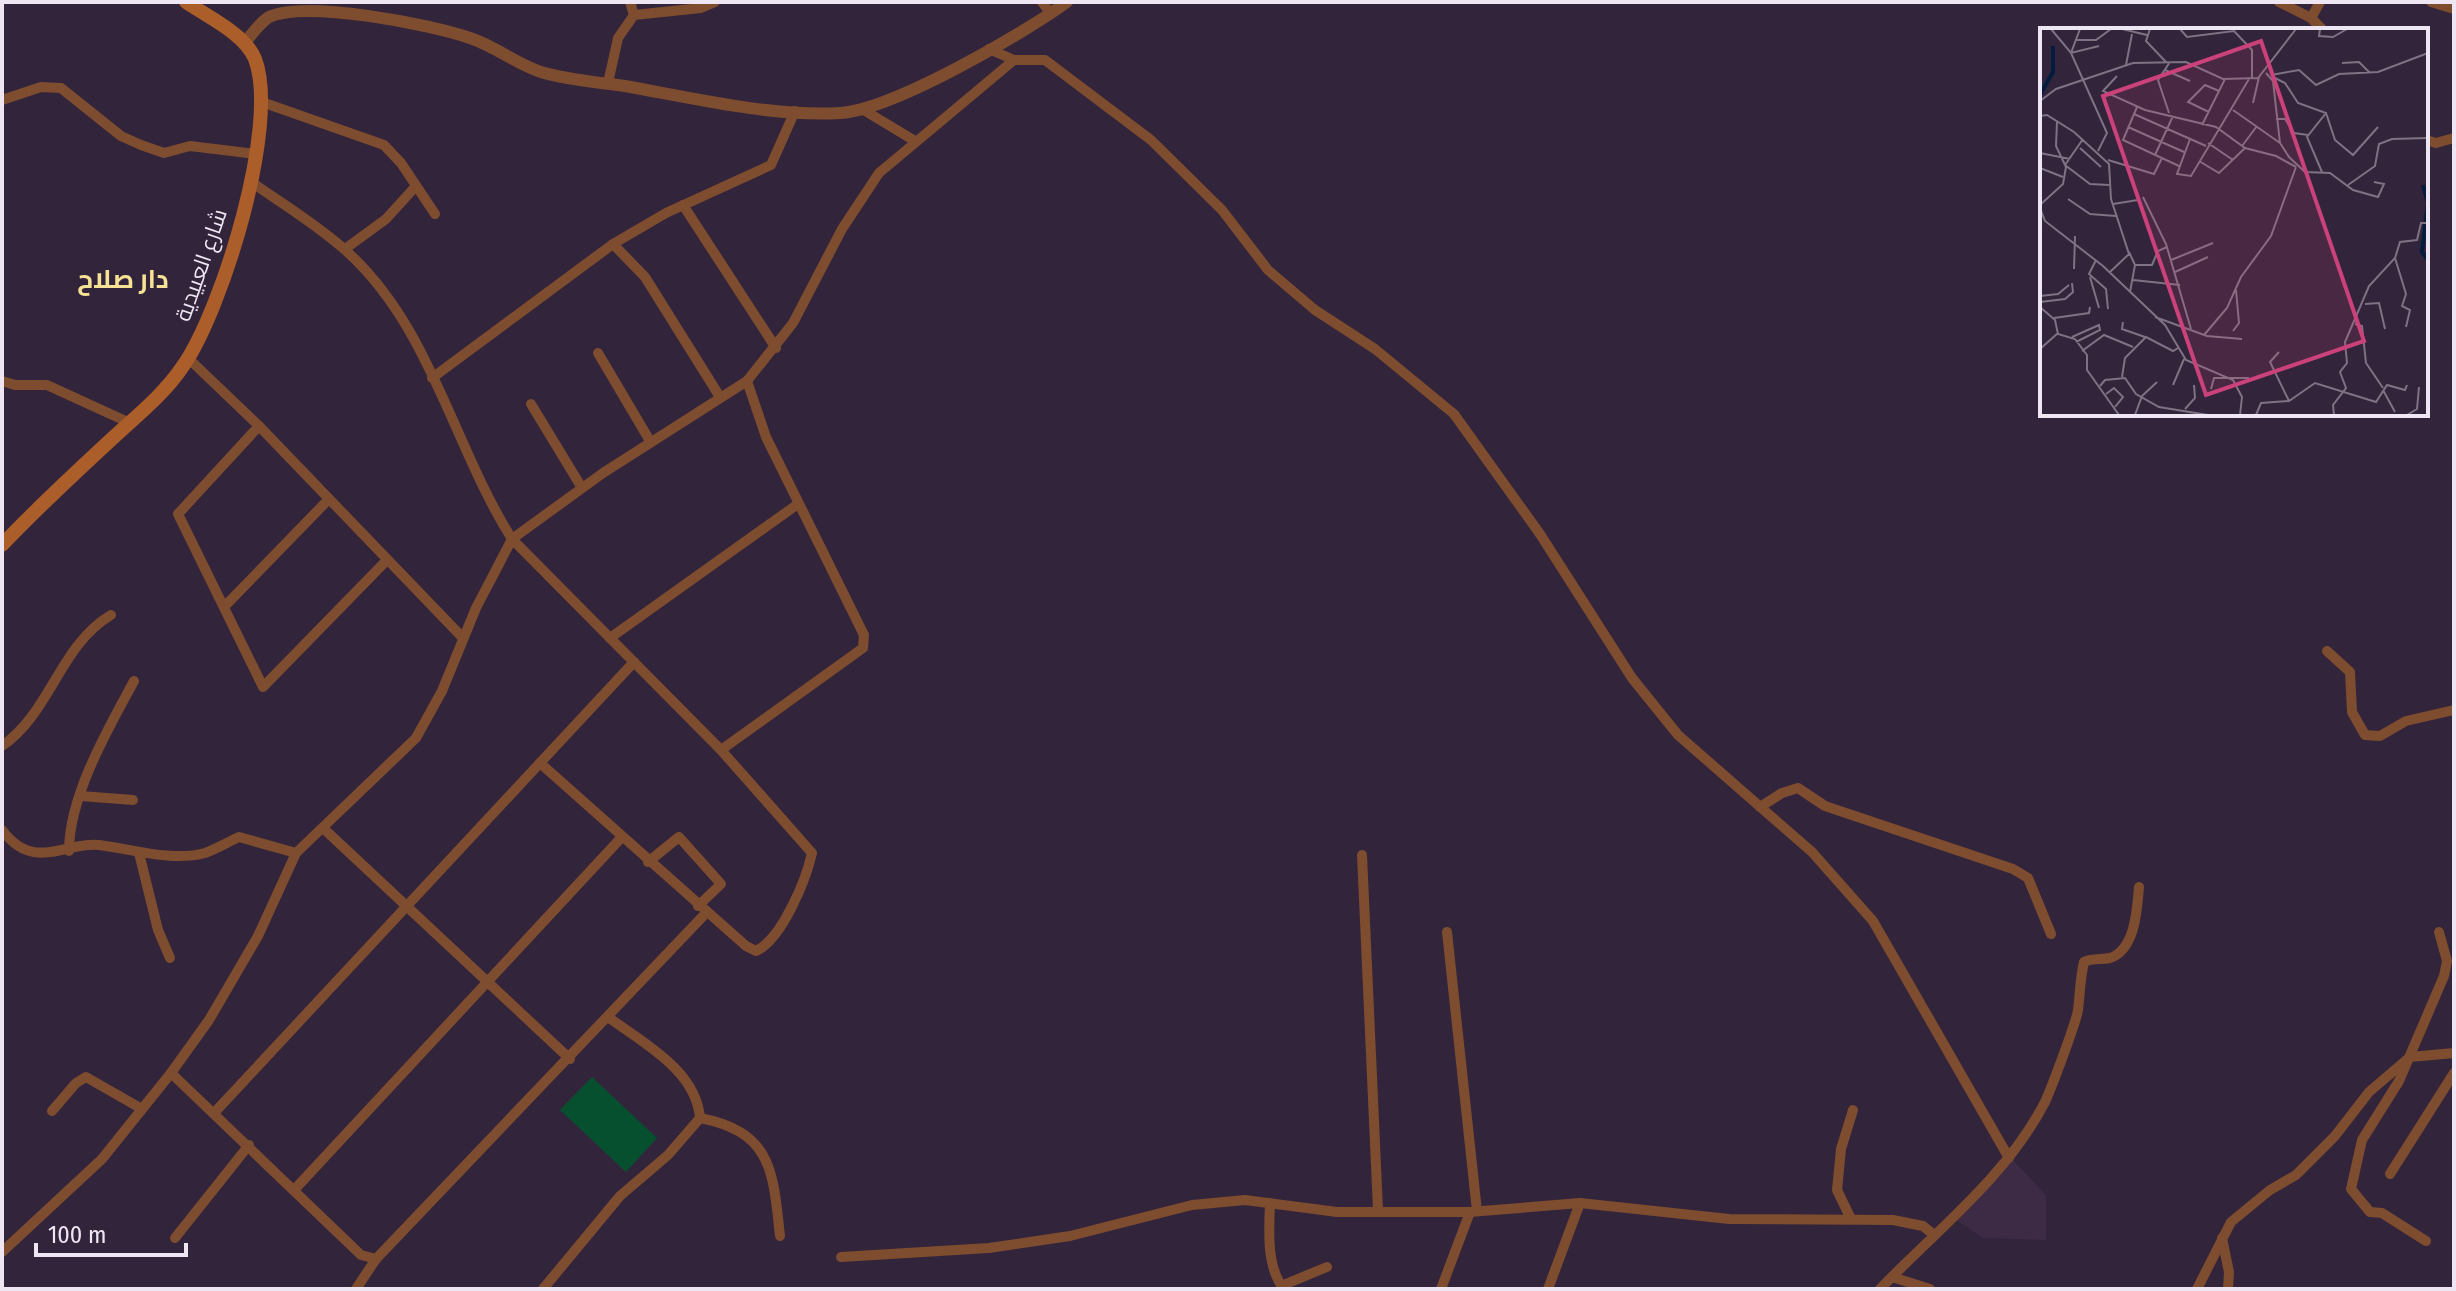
<svg xmlns="http://www.w3.org/2000/svg" width="2456" height="1291" viewBox="0 0 2456 1291" font-family="'Fira Sans Condensed',Cairo,sans-serif">
	<style>
		.built { fill: #3d2b46 }
		.green { fill: #065030 }
		.lines { fill: none; stroke-linecap: round; stroke-linejoin: round }
		.minor { stroke: #7e4c2f; stroke-width: 10 }
		.tertiary { stroke: #7e4c2f; stroke-width: 12 }
		.secondary { stroke: #ab5d2a; stroke-width: 14 }
		.labels { text-anchor: middle; dominant-baseline: central; stroke-width: 6; stroke-linejoin: round; paint-order: stroke }
		.street-label { font-size: 22px; fill: #efe6f4; stroke: #32243a }
		.quarter-label { font-size: 26px; font-weight: bold; fill: #f6e294; stroke: #32243a }
		.inset-river { fill: none; stroke: #031b3c; stroke-width: 4 }
		.inset-road { fill: none; stroke: #7e7284; stroke-width: 2 }
		.view { fill: #cb417a; fill-opacity: 0.15; stroke: #cb417a; stroke-width: 4 }
		.inset-edge { fill: none; stroke: #efe6f4; stroke-width: 4 }
	</style>
	<rect width="100%" height="100%" fill="#32243a"/>
	<path class="built" d="M2013 1160 2046 1195V1240L1983 1238 1956 1220Z"/>
	<path class="green" d="M592 1077 657 1138 626 1172 560 1110Z"/>
	<g class="lines">
		<g class="minor">
			<path d="M630 2 634 15"/>
			<path d="M1042 2 1051 14"/>
			<path d="M2279 2 2311 18 2323 30"/>
			<path d="M2431 2 2454 9"/>
			<path d="M2311 18 2320 2"/>
			<path d="M989 49 1014 60H1045L1151 140 1222 210 1268 270 1315 310 1375 349 1454 414 1540 534 1632 678 1678 735 1812 852 1873 921 2009 1158"/>
			<path d="M608 83 618 38 634 15 701 8 715 2"/>
			<path d="M2 100 41 87 61 88 121 136 141 145 164 153 190 146 256 154"/>
			<path d="M259 101 384 145 401 163 435 214"/>
			<path d="M862 109 915 141"/>
			<path d="M2426 140 2436 143 2454 138"/>
			<path d="M250 181C281 203 316 224 344 249 430 324 453 446 512 539L721 750 812 853C806 880 782 939 756 951L746 946 540 763"/>
			<path d="M683 205 776 348"/>
			<path d="M613 244 645 277 720 397"/>
			<path d="M345 249 386 219 416 186"/>
			<path d="M598 353 650 441"/>
			<path d="M188 358 259 426 463 638"/>
			<path d="M432 378 613 244 666 213 771 165 795 111"/>
			<path d="M2 381 15 385H47L130 423"/>
			<path d="M531 404 582 488"/>
			<path d="M259 426 178 514 263 687 387 560"/>
			<path d="M224 607 328 500"/>
			<path d="M610 638 798 504"/>
			<path d="M2327 651 2350 672 2352 712 2365 735 2380 736 2406 721 2454 710"/>
			<path d="M2 746C51 712 60 645 111 615"/>
			<path d="M721 750 863 648 864 635 766 437 747 381"/>
			<path d="M81 796 133 800"/>
			<path d="M1760 807 1782 793 1798 788 1825 806 2013 869 2028 878 2051 934"/>
			<path d="M323 828 570 1059"/>
			<path d="M2 830C34 873 65 841 99 845 132 849 172 862 205 853 216 849 228 842 239 837L296 853"/>
			<path d="M69 851C69 796 108 729 134 681"/>
			<path d="M139 853 158 930 170 958"/>
			<path d="M1362 855 1378 1210"/>
			<path d="M648 862 679 837 721 884 698 906"/>
			<path d="M1447 932 1477 1211"/>
			<path d="M171 1073 361 1255 376 1259 706 913"/>
			<path d="M52 1111 76 1083 86 1077 142 1109"/>
			<path d="M215 1112 634 662"/>
			<path d="M700 1118C773 1132 773 1173 780 1236"/>
			<path d="M2390 1174 2454 1073"/>
			<path d="M295 1189 621 838"/>
			<path d="M1270 1203C1269 1230 1266 1267 1284 1289"/>
			<path d="M1851 1219 1837 1190 1841 1149 1853 1110"/>
			<path d="M175 1238 249 1145"/>
			<path d="M2222 1238 2229 1272 2228 1289"/>
			<path d="M2426 1241 2382 1213 2370 1212 2351 1189 2362 1140 2399 1081 2444 976 2447 961 2439 932"/>
			<path d="M2 1252 102 1159 171 1073 209 1020 258 936 296 853 416 738 442 691 476 608 512 539 603 473 747 381 793 323 842 229 879 173 1014 60"/>
			<path d="M841 1257 989 1248 1070 1236 1192 1205 1245 1200 1337 1212H1470L1580 1203 1729 1219 1893 1220 1923 1226 1933 1234"/>
			<path d="M1892 1277 1930 1289"/>
			<path d="M1281 1286 1327 1267"/>
			<path d="M356 1289 376 1259"/>
			<path d="M543 1289 620 1196 668 1155 700 1118C696 1070 643 1043 608 1017"/>
			<path d="M1441 1289 1470 1212"/>
			<path d="M1548 1289 1580 1203"/>
			<path d="M1880 1289C1937 1230 2007 1176 2045 1102 2051 1089 2076 1023 2078 1010 2080 994 2080 979 2084 962 2093 958 2101 960 2110 958 2136 949 2137 908 2139 887"/>
			<path d="M2197 1289 2231 1222 2270 1190 2296 1175 2335 1136 2369 1092 2410 1057 2454 1053"/>
		</g>
		<path class="tertiary" d="M244 43C252 35 260 22 269 17 306 0 429 24 470 38 495 46 516 64 541 72 567 80 597 82 625 86 692 98 772 117 840 113 892 110 1023 34 1067 2"/>
		<path class="secondary" d="M2 545C38 507 77 471 115 436 139 414 165 393 183 366 222 310 280 124 255 59 245 34 208 17 186 2"/>
	</g>
	<g class="labels">
		<g class="street-label">
			<text transform="translate(201 265) rotate(-71)">شارع العبيدية</text>
		</g>
		<g class="quarter-label">
			<text x="123" y="279">دار صلاح</text>
		</g>
	</g>
	<g transform="translate(2040 28)">
		<rect width="388" height="388" fill="#32243a"/>
		<path class="inset-river" d="M0 67 13 44V18M383 157 388 175 382 224 388 232"/>
		<path class="inset-road" d="M11 1 31 25 59 18M40 1 31 25 67 105 58 123M82 1 107 7M110 1 106 13 126 34M140 1 147 9 194 3 212 22V50M280 1 279 8 293 9 307 1M35 12H56L71 1M302 35 319 34 330 45M86 37 92 6M125 42 150 53M226 45 233 53 240 115 249 129 265 144 290 145 313 162 338 169 344 156 334 154M231 47 259 42 276 57 299 46 338 44 388 25M77 48 63 63 105 82 176 99 205 120 236 128 256 139M233 49 245 55 258 75 286 85 295 112 313 127 338 99M0 73 16 61 93 35 146 34 183 51 218 50 256 1M213 75 219 49M97 79 83 112 139 138M193 82 240 115M169 84 148 74 165 57 179 63M129 85 118 52 130 34M94 86 166 118M0 88 7 87 34 104 69 136 71 171 89 226 70 244M236 91H245L254 105 268 107M162 97 185 51M88 99 144 124M43 111 25 137 50 156 69 157M150 111 137 146 151 148 209 51M168 115 193 132M202 118 217 98M40 120 61 139M0 125 30 131M115 127 133 88M68 132 114 146 122 130M159 133 179 145 205 120M0 140 23 149M282 144 267 109 286 85M308 157 335 138 339 116 352 111 388 110M103 169 126 216 151 301M28 171 50 186 76 188M73 176 98 172M0 177 23 156 26 139 16 118 17 94M0 180 5 193 63 238 125 297 146 332 193 352 202 369 200 387M89 224 95 237 90 264M355 230 366 266 362 278 370 282 366 299M56 232 49 246 66 261 68 281M131 232 173 215M95 237H112L118 223 127 219M34 241 35 208M135 244 168 229M50 249 59 280M93 252 140 257M0 268 18 266 29 257M0 274 25 271 33 264 32 255M325 276 339 275 345 301M0 279 15 292 18 306 35 311 47 327V342L79 387M115 289 167 308 202 311M14 290 49 285 50 279M83 294 82 301 105 309M315 296 322 298 326 335 343 360M193 303 199 295 196 262M164 307 187 280 201 249 231 208 256 139M32 309 59 297 60 302 36 314M0 321 18 305M42 323 64 307 93 319M239 324 230 334 249 373M82 349 85 330 106 309 133 323 138 320M133 357 144 331M60 358 65 352 85 350 96 366 119 379 168 387M171 361 174 350H209M343 362 355 384M66 366 74 360 83 369 75 379M145 381 155 370 154 357M95 387 102 368 117 354M216 387 221 375 249 373 275 355 336 374 347 357 365 362 367 357M294 387 293 377 306 360 300 344 307 335 305 314 329 258 355 230 360 214 377 212 381 195H388M367 387 377 381 379 359"/>
		<path class="view" d="M221 13 324 313 166 367 63 68Z"/>
		<rect width="388" height="388" class="inset-edge"/>
	</g>
	<rect width="2456" height="1291" fill="none" stroke="#efe6f4" stroke-width="8"/>
	<path d="M36 1243v12h150v-12" fill="none" stroke="#efe6f4" stroke-width="4"/>
	<text x="48" y="1243" font-size="24" fill="#efe6f4" stroke="#32243a" stroke-width="6" paint-order="stroke">100 m</text>
</svg>
